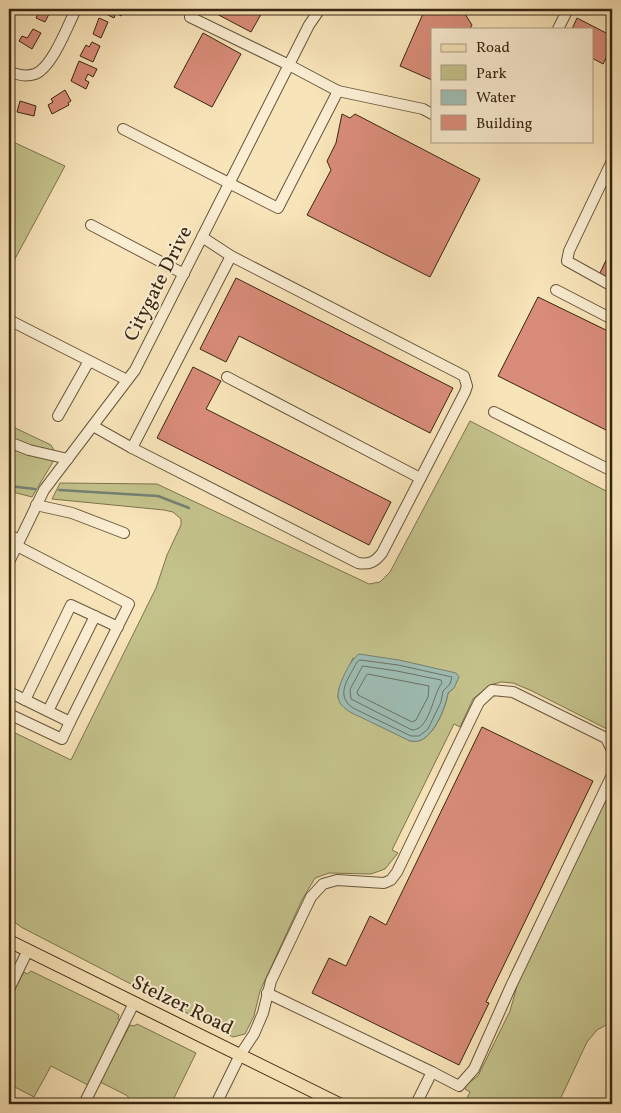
<svg xmlns="http://www.w3.org/2000/svg" width="621" height="1113" viewBox="0 0 621 1113" font-family="Vollkorn,serif">
	<style>
		.green { fill: #c4c28b; stroke: #7e744e; fill-rule: evenodd }
		.water { fill: #9fbeb5; stroke: #758173 }
		.lines { fill: none; stroke-linecap: round; stroke-linejoin: round }
		.shore { stroke: #6b7263; stroke-width: 1 }
		.stream { stroke: #758173; stroke-width: 2.5 }
		.building { fill: #d98c79; stroke: #372611 }
		.minor-casing { stroke: #67563b; stroke-width: 12 }
		.major-casing { stroke: #372611; stroke-width: 14 }
		.minor { stroke: #faedd2; stroke-width: 10 }
		.major { stroke: #f8e4b9; stroke-width: 12 }
		.labels { text-anchor: middle; dominant-baseline: central; stroke-width: 4; stroke-linejoin: round; paint-order: stroke }
		.street-label { font-size: 20px; fill: #372611; stroke: #faedd2 }
	</style>
	<rect width="100%" height="100%" fill="#f8e4b9"/>
	<filter id="stains"><feTurbulence type="fractalNoise" baseFrequency=".004" numOctaves="4"/><feColorMatrix values="0 0 0 0 .2 0 0 0 0 .09 0 0 0 0 .02 0 0 0 .5 -.17"/></filter>
	<radialGradient id="worn" r=".72"><stop offset=".6" stop-color="#630" stop-opacity="0"/><stop offset="1" stop-color="#630" stop-opacity=".3"/></radialGradient>
	<g class="green">
		<path d="M9 140 65 166 9 270Z"/>
		<path d="M470 421 612 494V734L609 730 530 690 513 683 501 682 490 685 473 699 460 727 454 724 392 850 398 853 385 869 371 874 329 873 315 878 302 900 260 991 254 1016 245 1034 233 1037 21 927 9 918V730L71 760 156 588 167 555 181 525V519L173 512 164 510 52 499 60 483 157 484 369 584 380 582 390 572ZM353 658 454 688 448 693C446 707 435 734 421 740 418 742 413 741 410 741L338 698 339 688Z"/>
		<path d="M9 425 51 445 57 455 32 497 9 491Z"/>
		<path d="M612 787V1026L608 1024 597 1030 587 1042 558 1104H464L470 1092 465 1089 466 1085 478 1076 510 1011 521 972Z"/>
		<path d="M31 971 113 1011 119 1015 118 1019 122 1020 90 1086 51 1066 34 1097 9 1084V1000L24 972 27 974Z"/>
		<path d="M137 1024 196 1053 174 1098 168 1104H136L126 1095 100 1082 130 1025 134 1026Z"/>
	</g>
	<path class="water" d="M359 654 399 660 456 673 459 677 454 688 448 693C446 706 435 734 421 740 418 742 413 741 410 741L350 712C344 708 339 704 338 697 337 686 350 660 359 654Z"/>
	<g class="lines">
		<g class="shore">
			<path d="M360 660 398 665 452 677 450 684 443 691 441 702 428 729 419 736H411L353 708C334 695 349 678 357 662Z"/>
			<path d="M363 666 397 671 441 680 442 683C433 693 430 730 412 730L351 699 350 690Z"/>
			<path d="M368 674 429 686 428 697 416 720 412 722 358 695 357 692 366 676Z"/>
		</g>
		<g class="stream">
			<path d="M9 486 35 489"/>
			<path d="M59 490 158 496 189 508"/>
		</g>
	</g>
	<g class="building">
		<path d="M32 9H43L42 11 49 14 45 22 36 18 38 14 31 11Z"/>
		<path d="M106 9H125L121 16 116 13 114 18 104 13Z"/>
		<path d="M215 9H264L251 32 213 12Z"/>
		<path d="M425 9H462L472 25 470 29H432V80L400 66Z"/>
		<path d="M99 18 108 22 101 38 93 34Z"/>
		<path d="M577 18 612 36V46L603 64 592 58V29H572Z"/>
		<path d="M33 29 41 33 32 49 19 41 22 36 27 38 28 37Z"/>
		<path d="M203 33 241 54 212 107 174 87Z"/>
		<path d="M92 42 100 46 93 62 80 56 86 45 89 47Z"/>
		<path d="M79 61 97 69 93 77 88 74 85 80 89 82 86 89 71 81Z"/>
		<path d="M65 90 71 101 68 103 69 105 52 114 48 105 53 102 51 99Z"/>
		<path d="M20 101 36 106 34 116 17 112Z"/>
		<path d="M342 114 350 118 355 114 480 179 430 277 307 215 331 170 327 161 336 143Z"/>
		<path d="M612 248V281L599 275Z"/>
		<path d="M236 278 453 388 430 433 239 336 226 362 200 349Z"/>
		<path d="M538 297 612 333V433L498 376Z"/>
		<path d="M193 367 221 381 206 409 391 502 369 545 157 438Z"/>
		<path d="M482 727 593 781 486 1002 489 1003 459 1065 312 993 329 958 346 966 370 916 386 925Z"/>
	</g>
	<g class="lines">
		<defs>
			<g id="minor">
				<path d="M558 29 568 9"/>
				<path d="M9 71C17 75 26 77 35 74 52 68 68 25 76 9"/>
				<path d="M338 91 423 109 432 114"/>
				<path d="M123 129 278 208 338 91 289 65 190 17"/>
				<path d="M612 161 569 251 567 261 612 286"/>
				<path d="M91 225 184 274"/>
				<path d="M556 290 612 319"/>
				<path d="M11 321 127 380"/>
				<path d="M227 377 420 478"/>
				<path d="M494 412 612 471"/>
				<path d="M58 416 89 361"/>
				<path d="M93 426 132 448 358 563C369 565 375 562 382 553L465 392 467 386 464 376 231 256 202 237"/>
				<path d="M9 442 29 450 68 459"/>
				<path d="M132 448 231 256"/>
				<path d="M36 505 72 513 124 533"/>
				<path d="M9 535 19 540"/>
				<path d="M9 562 44 490 135 370 309 25 320 9"/>
				<path d="M9 692 70 722 129 604 17 546"/>
				<path d="M25 700 71 605 118 627"/>
				<path d="M48 711 95 616"/>
				<path d="M9 714 62 739 70 722"/>
				<path d="M9 989 28 950"/>
				<path d="M267 993 432 1072 459 1086 474 1069 511 986 612 775"/>
				<path d="M84 1104 134 1003"/>
				<path d="M216 1104 240 1055 254 1034 263 1013 271 981 311 897 323 884 337 880 384 883 391 880 397 872 479 702 492 690 513 692 606 738 612 750"/>
				<path d="M418 1104V1100L432 1072"/>
			</g>
			<path id="major" d="M9 941 339 1104"/>
		</defs>
		<use href="#minor" class="minor-casing"/>
		<use href="#major" class="major-casing"/>
		<use href="#minor" class="minor"/>
		<use href="#major" class="major"/>
	</g>
	<g class="labels">
		<g class="street-label">
			<text transform="translate(159 284) rotate(-63)">Citygate Drive</text>
			<text transform="translate(182 1006) rotate(26)">Stelzer Road</text>
		</g>
	</g>
	<rect width="621" height="1113" fill="none" stroke="#f8e4b9" stroke-width="30"/>
	<rect x="10" y="10" width="601" height="1093" fill="none" stroke="#372611" stroke-width="2.5"/>
	<rect x="15" y="15" width="591" height="1083" fill="none" stroke="#372611"/>
	<rect x="431" y="28" width="162" height="115" fill="#faedd2" stroke="#ac9d85"/>
	<rect x="441" y="44" width="25" height="8" fill="#f8e4b9" stroke="#ac9d85"/>
	<text x="476" y="52" font-size="15" fill="#372611">Road</text>
	<rect x="441" y="65" width="25" height="15" fill="#c4c28b" stroke="#ac9d85"/>
	<text x="476" y="78" font-size="15" fill="#372611">Park</text>
	<rect x="441" y="90" width="25" height="15" fill="#9fbeb5" stroke="#ac9d85"/>
	<text x="476" y="102" font-size="15" fill="#372611">Water</text>
	<rect x="441" y="115" width="25" height="15" fill="#d98c79" stroke="#ac9d85"/>
	<text x="476" y="128" font-size="15" fill="#372611">Building</text>
	<rect width="100%" height="100%" filter="url(#stains)"/>
	<rect width="100%" height="100%" fill="url(#worn)"/>
</svg>
